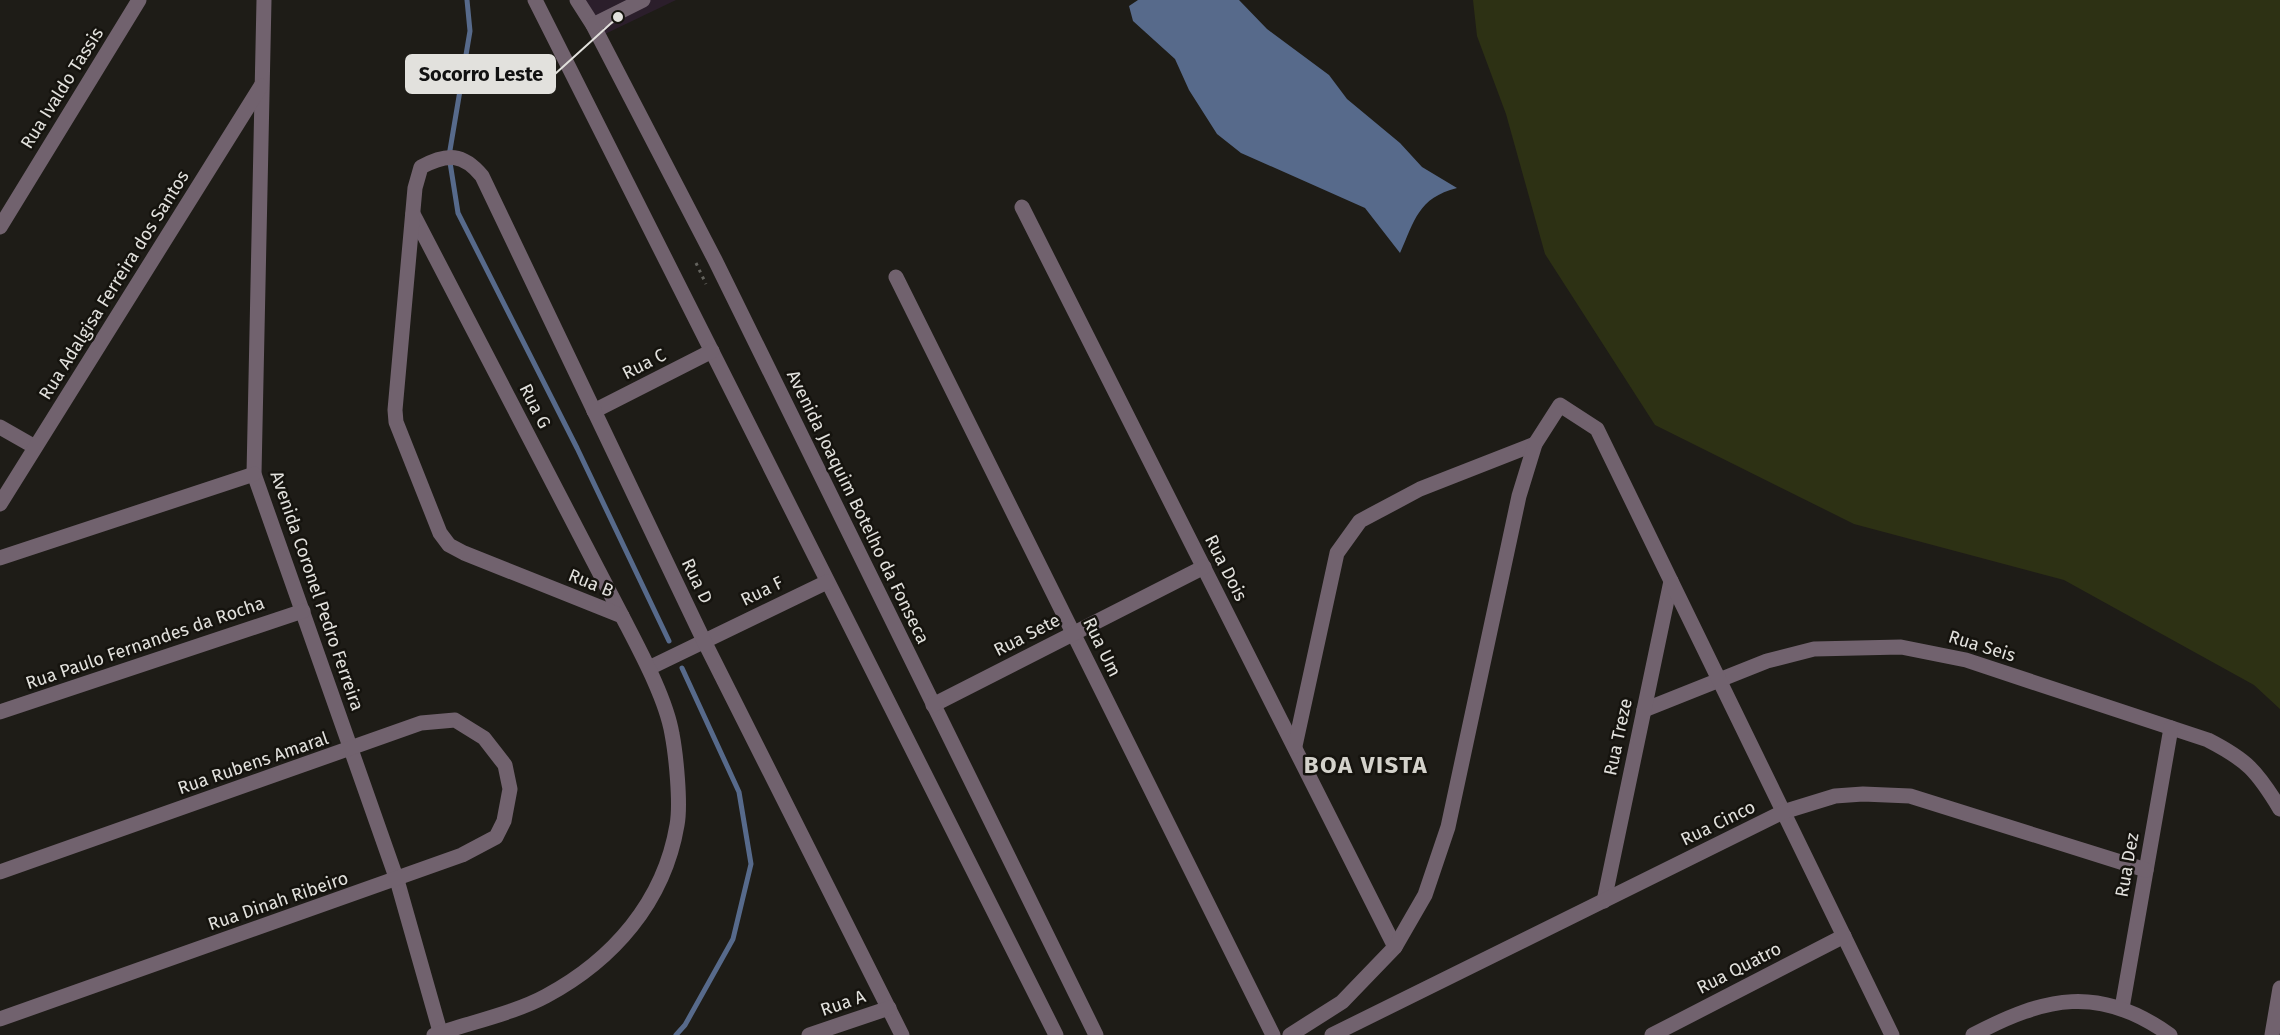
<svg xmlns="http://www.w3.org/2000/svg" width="2280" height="1035" viewBox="0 0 2280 1035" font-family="'Fira Sans',sans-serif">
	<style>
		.industrial { fill: #2b1e2b }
		.green { fill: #2d3114 }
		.water { fill: #576a8b }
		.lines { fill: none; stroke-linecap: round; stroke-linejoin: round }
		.stream { stroke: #576a8b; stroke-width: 5 }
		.path { stroke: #64635e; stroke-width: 3; stroke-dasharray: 3 4.5; stroke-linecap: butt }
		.minor { stroke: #71626e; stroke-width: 15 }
		.labels { text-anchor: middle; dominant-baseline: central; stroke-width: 5; stroke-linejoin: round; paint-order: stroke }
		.street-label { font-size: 18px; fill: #e2e1dd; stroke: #15130e }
		.district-label { font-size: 24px; font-weight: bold; letter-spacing: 1.5px; fill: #d4d2cb; stroke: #15130e }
		.leader { fill: none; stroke: #e2e1dd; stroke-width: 2 }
		.callout-dot { fill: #e2e1dd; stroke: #15130e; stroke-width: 2 }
		.callout { fill: #e2e1dd; stroke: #e2e1dd; stroke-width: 2 }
		.callout-label { font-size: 20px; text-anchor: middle; font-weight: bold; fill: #111 }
	</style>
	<rect width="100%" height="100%" fill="#1e1c17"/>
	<path class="industrial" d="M585 0H676L605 34Z"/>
	<path class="green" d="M1473 0H2280V709L2254 685 2064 580 1854 524 1655 425 1545 254 1506 114 1477 36Z"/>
	<path class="water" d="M1138 0H1239L1267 29 1329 75 1347 99 1400 143 1422 167 1457 188C1418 198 1415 220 1400 253L1365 208 1241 153 1217 134 1189 90 1175 59 1133 21 1129 6Z"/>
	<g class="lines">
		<g class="stream">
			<path d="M467 0 470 31 449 156 458 213 577 448 669 641"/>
			<path d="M676 1035 685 1025 733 939 751 864 739 792 682 668"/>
		</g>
		<path class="path" d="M696 263 706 284"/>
		<g class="minor">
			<path d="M264 0 254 474 397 880 441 1035"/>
			<path d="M535 0 1056 1035"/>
			<path d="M577 0 593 25 715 260 1096 1035"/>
			<path d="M593 25 643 0"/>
			<path d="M1022 207 1395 947"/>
			<path d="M413 214 622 616"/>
			<path d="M0 227 139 0"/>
			<path d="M896 277 1273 1035"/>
			<path d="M594 411 712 351"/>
			<path d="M0 427 35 447"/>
			<path d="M0 504 261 86"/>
			<path d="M0 558 254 474"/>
			<path d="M649 668 827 582"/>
			<path d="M933 705 1204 567"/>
			<path d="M1644 710 1767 661 1814 649 1901 647 1966 660 2208 740C2247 760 2257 771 2280 809"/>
			<path d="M0 712 303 611"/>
			<path d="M1295 746 1337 553 1360 521 1420 489 1535 444"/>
			<path d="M0 872 421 723 455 720 484 738 505 765 510 789 504 821 496 837 462 855 0 1019"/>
			<path d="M1604 901 1671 581"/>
			<path d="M2122 1008 2171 728"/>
			<path d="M434 1035C468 1023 515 1013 546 996 613 960 664 902 677 825 681 804 676 755 672 734 666 698 639 649 622 616L464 553 449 545 440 533 396 422 395 410 415 188 421 167C447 153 463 153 482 176L704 641 902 1035"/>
			<path d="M809 1035 889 1008"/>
			<path d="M1290 1035 1342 1002 1395 947 1425 895 1448 827 1519 496 1535 444 1560 405 1597 429 1892 1035"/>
			<path d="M1332 1035 1783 812 1835 796 1863 794 1910 796 2146 870"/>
			<path d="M1652 1035 1844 936"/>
			<path d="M1973 1035C2045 997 2099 984 2170 1035"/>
			<path d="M2272 1035 2280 988"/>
		</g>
	</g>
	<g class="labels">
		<g class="street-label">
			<text transform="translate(62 88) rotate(-58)">Rua Ivaldo Tassis</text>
			<text transform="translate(114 285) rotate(-58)">Rua Adalgisa Ferreira dos Santos</text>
			<text transform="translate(644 364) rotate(-27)">Rua C</text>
			<text transform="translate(535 406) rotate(63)">Rua G</text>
			<text transform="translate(858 507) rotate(64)">Avenida Joaquim Botelho da Fonseca</text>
			<text transform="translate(1226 568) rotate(63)">Rua Dois</text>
			<text transform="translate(697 581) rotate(64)">Rua D</text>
			<text transform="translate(591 583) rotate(22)">Rua B</text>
			<text transform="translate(317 591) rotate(71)">Avenida Coronel Pedro Ferreira</text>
			<text transform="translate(762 591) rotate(-26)">Rua F</text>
			<text transform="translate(1027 635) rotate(-27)">Rua Sete</text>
			<text transform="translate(145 643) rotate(-19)">Rua Paulo Fernandes da Rocha</text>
			<text transform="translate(1982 646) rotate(17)">Rua Seis</text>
			<text transform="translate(1102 647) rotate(64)">Rua Um</text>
			<text transform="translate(1618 737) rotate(-78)">Rua Treze</text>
			<text transform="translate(253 763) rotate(-19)">Rua Rubens Amaral</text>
			<text transform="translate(1718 823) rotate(-26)">Rua Cinco</text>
			<text transform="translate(2127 865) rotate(-80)">Rua Dez</text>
			<text transform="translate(278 901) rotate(-19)">Rua Dinah Ribeiro</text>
			<text transform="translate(1739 968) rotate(-27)">Rua Quatro</text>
			<text transform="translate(843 1003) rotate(-19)">Rua A</text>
		</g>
		<g class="district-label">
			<text x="1366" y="765">BOA VISTA</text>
		</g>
	</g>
	<path class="leader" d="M618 17L555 74"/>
	<circle class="callout-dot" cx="618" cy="17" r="6"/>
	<rect class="callout" x="406" y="55" width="149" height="38" rx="6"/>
	<g class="callout-label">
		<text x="481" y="81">Socorro Leste</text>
	</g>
</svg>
